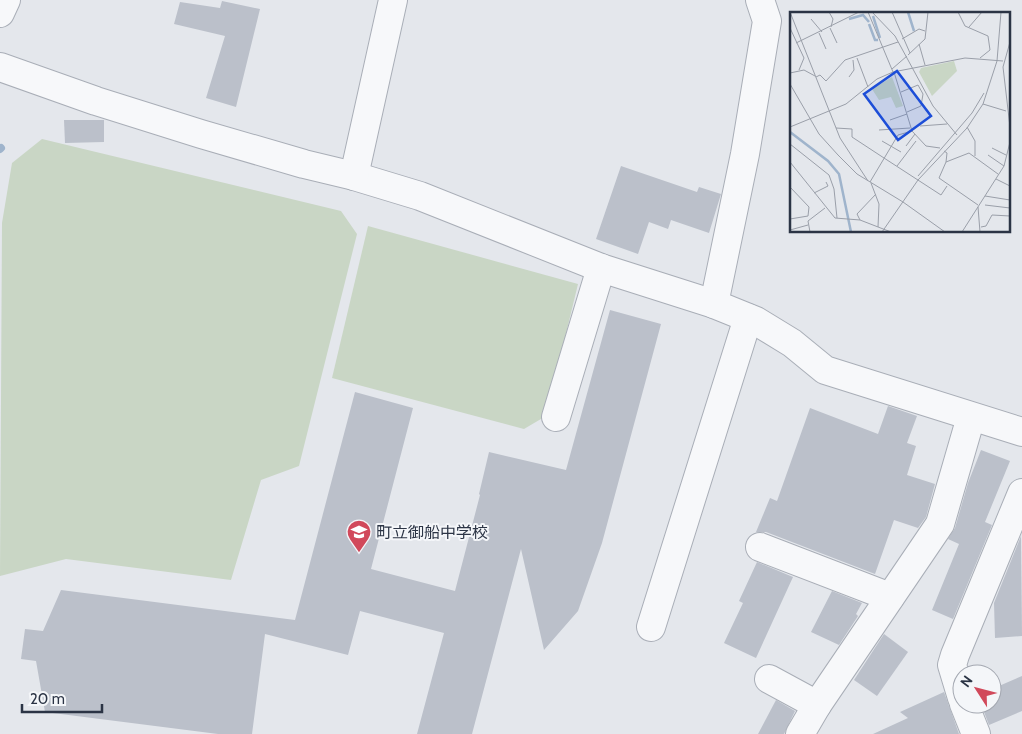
<svg xmlns="http://www.w3.org/2000/svg" width="1022" height="734" viewBox="0 0 1022 734" font-family="Cabin,'Noto Sans JP',sans-serif">
	<style>
		.green { fill: #c9d6c5 }
		.lines { fill: none; stroke-linecap: round; stroke-linejoin: round }
		.stream { stroke: #9fb4cc; stroke-width: 8 }
		.building { fill: #bbc0ca }
		.minor-casing { stroke: #a9aeb7; stroke-width: 30 }
		.minor { stroke: #f7f8fa; stroke-width: 28 }
		.labels { text-anchor: middle; dominant-baseline: central; stroke-width: 4; stroke-linejoin: round; paint-order: stroke }
		.poi-label { font-size: 16px; fill: #2b3445; stroke: #f4f6f9; text-anchor: start }
		.inset-river { fill: none; stroke: #9fb4cc; stroke-width: 2.5 }
		.inset-road { fill: none; stroke: #9a9fa9; stroke-width: 1 }
		.view { fill: #1d4ed8; fill-opacity: 0.15; stroke: #1d4ed8; stroke-width: 2.5 }
		.inset-edge { fill: none; stroke: #2b3445; stroke-width: 2.5 }
	</style>
	<rect width="100%" height="100%" fill="#e4e7ec"/>
	<g class="green">
		<path d="M42 139 341 211 357 234 299 466 261 480 231 580 66 559 0 576 2 223 12 163Z"/>
		<path d="M368 226 578 284 546 416 524 429 332 378Z"/>
	</g>
	<g class="lines">
		<path class="stream" d="M0 149 1 148"/>
	</g>
	<g class="building">
		<path d="M222 1 260 9 236 107 206 98 225 36 174 24 180 2 220 8Z"/>
		<path d="M64 120H104V142L65 143Z"/>
		<path d="M621 166 697 192 699 187 721 194 709 233 671 220 668 229 649 222 638 254 596 239Z"/>
		<path d="M610 310 661 324 602 543 578 611 544 650 521 549 472 734H417L444 633 360 611 348 655 265 634 252 734H218L45 712 36 661 21 659 25 629 43 631 61 590 295 620 355 392 413 408 371 569 455 591 480 495 479 494 489 452 566 470Z"/>
		<path d="M888 406 917 416 907 443 916 446 907 475 935 484 926 517 918 528 894 520 875 574 766 532H756L770 498 777 501 810 408 878 434Z"/>
		<path d="M981 450 1010 461 985 522 992 525 953 619 932 610 959 544 948 539 955 528 968 483Z"/>
		<path d="M1021 536 1022 636 995 638 994 603Z"/>
		<path d="M757 562 793 577 756 658 724 643 743 603 739 601Z"/>
		<path d="M832 591 862 603 856 614 858 616 839 645 811 632Z"/>
		<path d="M884 634 908 652 877 696 854 680Z"/>
		<path d="M1022 676V711L989 725 981 704H992V689Z"/>
		<path d="M944 692 959 734H873L908 718 900 712Z"/>
		<path d="M776 700 795 711 784 734H758Z"/>
	</g>
	<g class="lines">
		<defs>
			<g id="minor">
				<path d="M0 13 6 0"/>
				<path d="M0 67 96 101 201 134 304 164 354 176 420 196 601 268 714 304 756 321 792 343 825 370 1022 432"/>
				<path d="M354 176 393 0"/>
				<path d="M714 304 745 154 767 21 760 0"/>
				<path d="M556 417 601 268"/>
				<path d="M760 547 890 597"/>
				<path d="M651 627 748 318"/>
				<path d="M769 679 817 705"/>
				<path d="M962 698 952 665 955 655 1022 493"/>
				<path d="M964 704 976 734"/>
				<path d="M800 734 817 705 940 524 971 417"/>
			</g>
		</defs>
		<use href="#minor" class="minor-casing"/>
		<use href="#minor" class="minor"/>
	</g>
	<defs>
		<symbol id="school-pin" viewBox="-11 -11 22 30"><path d="M0 17L-7.5 6A9.5 9.5 0 1 1 7.5 6Z" fill="#d1495b" stroke="#f4f6f9"/><path d="M0-5L7-2L0 1L-7-2ZM-4 1L0 2.5L4 1V4Q0 6-4 4Z" fill="#fff"/></symbol>
	</defs>
	<g fill-rule="evenodd">
		<use href="#school-pin" x="345" y="518" width="28" height="38"/>
	</g>
	<g class="labels">
		<g class="poi-label">
			<text x="376" y="532">町立御船中学校</text>
		</g>
	</g>
	<g transform="translate(790 12)">
		<rect width="220" height="220" fill="#e4e7ec"/>
		<path d="M164 49 167 59 142 84 129 60 131 56ZM102 65 113 94 106 96 101 85 89 88 82 77Z" fill="#c9d6c5"/>
		<path class="inset-river" d="M118 0 124 19M83 4 90 26M59 7 73 3 79 10M79 12 85 28H88M0 120 38 149 49 162 61 220"/>
		<path class="inset-road" d="M0 0 50 126 78 169M39 0 43 7 41 15M78 0 103 60M82 0 105 24 143 94 167 123M102 0 120 41M168 0 175 14 198 24 200 38 190 46M21 7 32 20M179 15 192 0M0 16 14 46 9 58M40 16 47 31M29 21 36 37M112 27 129 17 135 19M220 30 213 55 220 115M6 31 69 0M129 32 135 53M118 43 135 27 138 0M67 46 78 75M102 57 117 44M104 60 122 119 136 134 150 136M0 61 14 58 25 64M26 65 30 63 36 69 55 48 108 30M59 65 64 58 63 48M0 72 29 122 48 143 67 162 113 190M111 80 128 73 133 82 131 94 117 100M193 92 216 99M100 108 117 102M130 114 157 112M0 115 56 92 87 67 103 60 175 46 213 49M177 115 185 129V144M46 116 62 117V125L94 146M89 118 120 116M92 129 111 140M0 132 39 163 44 177 47 206M116 134 125 122M202 136 216 143M154 139 157 141 156 150 149 166 188 193M198 143 214 154M94 146 151 183 157 174M0 150 45 206 70 208 101 220M156 150 179 141 208 162M107 154 126 129M128 164 182 101 194 81M206 167 220 174M80 170 108 123 122 119M81 171 89 192 88 215M0 175 19 195 18 204M24 181 38 174 36 170M195 184 220 188M113 190 155 220M195 193 220 196M188 195 190 220M0 207 18 204M70 208 67 202 86 182M191 215 196 214 202 203 220 204M0 218 18 213M20 220 18 209 35 196M92 220 128 168 177 116 193 92 207 49 211 0M172 220 214 154 220 130"/>
		<path class="view" d="M107 59 141 104 108 128 74 82Z"/>
		<rect width="220" height="220" class="inset-edge"/>
	</g>
	<g transform="translate(977 689) rotate(306)"><circle r="24" fill="#f4f6f9" stroke="#a4a8b1"/>
	<path d="M0-4L9 19L0 12L-9 19Z" fill="#d1495b"/>
	<text y="-8" font-size="14" font-weight="bold" text-anchor="middle" fill="#2b3445">N</text>
	</g>
	<path d="M22 704v8h80v-8" fill="none" stroke="#2b3445" stroke-width="2.5"/>
	<text x="30" y="704" font-size="15" fill="#2b3445" stroke="#f4f6f9" stroke-width="4" paint-order="stroke">20 m</text>
</svg>
